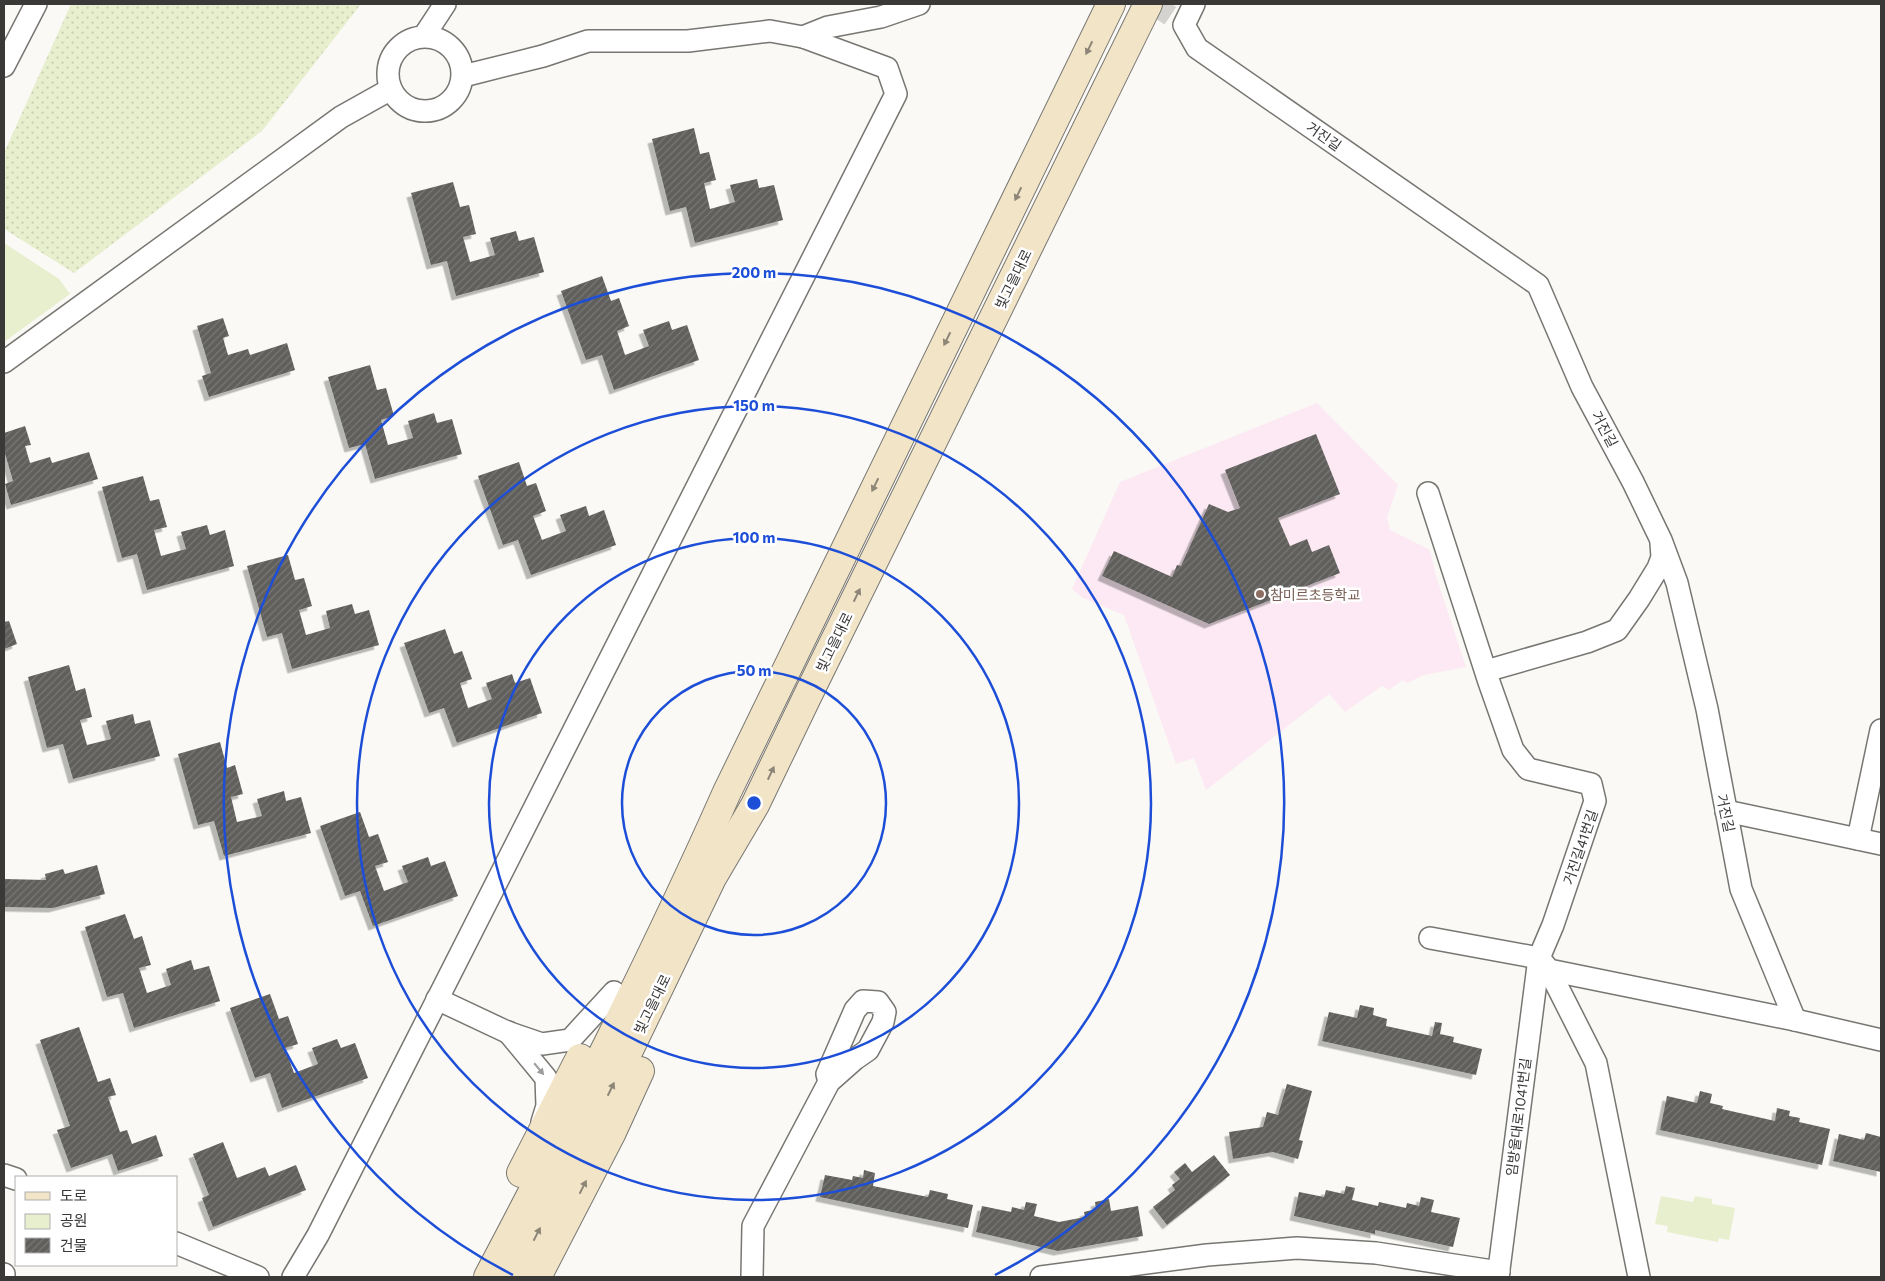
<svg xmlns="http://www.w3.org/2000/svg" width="1885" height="1281" viewBox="0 0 1885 1281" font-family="Commissioner,'Noto Sans KR',sans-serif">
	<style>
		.education { fill: #fce9f3 }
		.grass { fill: url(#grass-dots) }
		.park { fill: #e7efce }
		.building { fill: url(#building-hatch); filter: url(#shadow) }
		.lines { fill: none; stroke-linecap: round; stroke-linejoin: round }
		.minor-tunnel { stroke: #d4d3cf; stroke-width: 21; stroke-dasharray: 21 11; stroke-linecap: butt }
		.minor-casing { stroke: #777672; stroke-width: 24 }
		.secondary-casing { stroke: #777672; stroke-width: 30 }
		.minor { stroke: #fff; stroke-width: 21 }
		.secondary { stroke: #f2e4c7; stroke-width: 28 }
		.oneway { fill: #8d8678 }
		.oneway2 { fill: #9c9c9c }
		.ring { fill: none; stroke: #1d4ed8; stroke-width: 2.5 }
		.education-dot { fill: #8d6e63; stroke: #fff; stroke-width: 2 }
		.labels { text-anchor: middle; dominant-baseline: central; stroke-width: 5; stroke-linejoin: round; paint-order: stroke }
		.street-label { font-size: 14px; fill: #3a3938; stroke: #fff }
		.education-label { font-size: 14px; fill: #785e54; stroke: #fff; text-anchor: start }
		.centre { fill: #1d4ed8; stroke: #fff; stroke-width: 2.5 }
		.ring-label { font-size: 15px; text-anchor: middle; font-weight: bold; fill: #1d4ed8; stroke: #fff; stroke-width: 5; stroke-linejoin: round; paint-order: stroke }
	</style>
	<defs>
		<pattern id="grass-dots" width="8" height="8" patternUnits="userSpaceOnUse" patternTransform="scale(1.25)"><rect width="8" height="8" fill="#e7efce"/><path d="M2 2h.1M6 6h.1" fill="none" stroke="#c7ceb2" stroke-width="1.8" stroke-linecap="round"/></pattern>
		<pattern id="building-hatch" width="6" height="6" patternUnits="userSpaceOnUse" patternTransform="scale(1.25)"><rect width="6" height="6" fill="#605f5c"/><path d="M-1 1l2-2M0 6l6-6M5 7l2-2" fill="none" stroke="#797876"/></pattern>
		<filter id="shadow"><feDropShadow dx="-4.5" dy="4.5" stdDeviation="0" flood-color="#0004"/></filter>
	</defs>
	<rect width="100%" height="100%" fill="#faf9f5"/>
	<path class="education" d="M1317 403 1398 485 1387 517 1390 530 1430 550 1436 576 1466 667 1424 675 1407 683 1403 680 1389 690 1382 686 1345 712 1329 694 1206 790 1194 758 1176 764 1124 615 1083 598 1072 589 1120 482Z"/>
	<path class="grass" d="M71 4H361L262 131 74 273 4 229V153Z"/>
	<g class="park">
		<path d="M4 243 59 279 70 294 4 342Z"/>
		<path d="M1661 1196 1693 1202 1695 1196 1712 1199V1204L1735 1208 1729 1240 1719 1238 1718 1242 1667 1232 1668 1226 1655 1224Z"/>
	</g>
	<g class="building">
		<path d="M694 128 700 154 709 152 716 180 704 183 710 209 735 202 730 185 757 179 759 188 774 185 783 220 695 243 686 207 670 211 652 139Z"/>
		<path d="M453 182 460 207 469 205 476 234 463 237 470 262 495 255 490 238 516 231 519 241 534 237 544 272 456 296 447 261 431 265 411 193Z"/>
		<path d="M602 276 611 301 619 298 629 326 617 331 625 355 649 346 643 330 669 321 672 330 687 325 699 360 614 390 602 355 586 360 561 291Z"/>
		<path d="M223 318 229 336 223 338 228 355 248 349 250 355 287 343 295 370 209 397 202 376 211 373 197 326Z"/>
		<path d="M370 365 377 390 386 388 394 416 381 420 388 445 413 438 408 421 434 413 437 423 452 419 462 454 375 479 365 444 349 448 328 377Z"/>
		<path d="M25 426 31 445 25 446 30 463 50 457 52 463 89 452 98 479 11 505 5 484 13 481 4 450V433Z"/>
		<path d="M1316 434 1340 494 1278 518 1290 546 1307 539 1312 552 1329 545 1340 573 1209 624 1102 576 1114 551 1172 577 1177 565 1181 566 1209 504 1228 512 1240 508 1225 470Z"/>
		<path d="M519 462 527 486 536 483 546 511 533 516 542 540 566 531 560 515 586 506 589 516 604 510 616 545 531 575 518 540 503 545 478 476Z"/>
		<path d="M143 476 150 501 159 499 167 527 154 530 161 556 186 549 181 532 207 525 210 535 225 530 234 566 147 590 137 554 122 558 102 487Z"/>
		<path d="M288 555 295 580 304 578 312 606 299 610 306 635 330 628 326 611 352 604 355 614 369 610 379 645 292 669 282 633 267 637 247 566Z"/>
		<path d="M9 621 17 644 4 649V622Z"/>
		<path d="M445 629 454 654 462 651 472 679 460 683 468 708 492 699 486 683 512 674 515 683 530 678 542 713 457 743 444 708 429 713 404 643Z"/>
		<path d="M69 665 76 691 85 688 92 717 80 720 87 745 111 739 106 721 133 714 135 724 150 720 160 756 73 779 63 744 47 748 28 677Z"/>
		<path d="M220 742 227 768 235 765 243 794 231 797 237 822 262 816 257 799 284 791 286 801 301 797 311 833 224 856 214 821 198 825 178 754Z"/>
		<path d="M360 812 369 837 378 834 388 862 375 866 384 891 408 882 402 866 428 857 431 866 445 861 458 896 373 926 360 891 345 896 320 826Z"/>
		<path d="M97 865 105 894 53 908 4 907V879L46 880 45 874 63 869 65 874Z"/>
		<path d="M125 914 134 939 142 936 151 965 139 968 147 993 171 985 166 969 191 960 194 970 209 966 220 1001 134 1028 123 993 107 997 85 927Z"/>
		<path d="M270 994 279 1019 288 1016 298 1044 285 1048 294 1073 318 1064 312 1048 337 1039 341 1048 355 1043 368 1078 282 1108 270 1073 255 1078 230 1008Z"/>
		<path d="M1360 1005 1374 1008 1373 1015 1387 1019 1386 1026 1432 1036 1435 1022 1442 1023 1440 1034 1454 1037 1453 1042 1482 1049 1476 1075 1322 1041 1329 1012 1357 1018Z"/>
		<path d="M79 1027 98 1082 110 1078 116 1095 108 1097 120 1132 127 1130 132 1144 156 1135 163 1156 118 1171 112 1154 71 1168 57 1130 70 1126 40 1040Z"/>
		<path d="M1287 1084 1312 1091 1299 1140 1303 1141 1298 1159 1273 1152 1233 1159 1229 1132 1263 1127 1267 1112 1278 1115Z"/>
		<path d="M1700 1091 1712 1094 1710 1103 1723 1106 1722 1109 1775 1121 1777 1108 1790 1111 1789 1116 1800 1118 1799 1122 1830 1129 1822 1165 1660 1130 1667 1096 1697 1103Z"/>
		<path d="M1866 1133 1881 1137V1172L1833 1161 1839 1134 1864 1140Z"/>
		<path d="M223 1142 237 1178 265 1167 269 1176 296 1165 306 1190 213 1227 202 1198 209 1195 193 1154Z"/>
		<path d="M1214 1155 1230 1175 1167 1225 1153 1207 1175 1190 1172 1185 1180 1179 1174 1172 1185 1163 1192 1172Z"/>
		<path d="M864 1170 875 1173 873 1186 928 1197 930 1190 948 1194 947 1199 973 1205 968 1228 820 1197 825 1175 852 1180 853 1176 863 1178Z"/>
		<path d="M1346 1186 1355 1188 1352 1200 1378 1206 1379 1202 1406 1208 1407 1203 1419 1206 1421 1197 1434 1200 1431 1212 1460 1218 1453 1247 1375 1230V1234L1294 1216 1299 1192 1324 1197 1326 1190 1344 1194Z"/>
		<path d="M1109 1199 1111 1211 1138 1206 1143 1236 1058 1251 976 1232 982 1206 1011 1212 1012 1207 1024 1210 1026 1202 1037 1204 1034 1216 1059 1222 1085 1217 1084 1212 1096 1209 1095 1202Z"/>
	</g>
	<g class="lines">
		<path class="minor-tunnel" d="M1153 4 1184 25"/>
		<defs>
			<g id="minor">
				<path d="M1194 4 1184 25 1197 48 1538 285 1582 387 1633 482 1661 540 1677 583 1707 709 1741 889 1795 1020"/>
				<path d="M424 36 445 4"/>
				<circle cx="425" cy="74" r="37"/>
				<path d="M4 66 36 4"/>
				<path d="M463 76 543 56 588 41H688L770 31 803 37 828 27 881 17 919 4"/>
				<path d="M4 362 341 117 391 89"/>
				<path d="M1428 493 1489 682 1513 750 1528 769 1591 784 1595 801 1553 925 1539 958 1498 1277"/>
				<path d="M1486 671 1587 642 1617 630 1639 599 1658 568 1662 557 1661 543"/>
				<path d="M1726 811 1881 844"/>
				<path d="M1858 839 1881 730"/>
				<path d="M1430 938 1539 958 1549 970 1795 1020 1881 1040"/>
				<path d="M1549 970 1596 1063 1639 1277"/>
				<path d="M437 999 507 1032 542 1044 570 1040 614 992"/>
				<path d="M508 1032 546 1078 547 1106 542 1122"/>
				<path d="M4 1175 16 1179"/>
				<path d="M176 1243 258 1277"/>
				<path d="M4 1274V1277"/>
				<path d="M293 1277 318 1235 896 94 887 68 803 37"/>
				<path d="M752 1277 753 1226 829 1082 855 1059 868 1050 883 1022 885 1012 878 1002 863 1001 855 1010 827 1074 829 1082"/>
				<path d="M1041 1277 1207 1255 1297 1248 1376 1253 1499 1272"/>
			</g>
			<g id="secondary">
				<path d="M521 1173 580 1058"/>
				<path d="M488 1277C572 1118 654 957 727 792L1111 4"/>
				<path d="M514 1277 590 1131 712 878 755 805 807 697 1148 4"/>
				<path d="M537 1277 612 1132 640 1071"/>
			</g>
		</defs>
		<use href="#minor" class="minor-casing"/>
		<use href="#secondary" class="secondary-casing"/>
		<use href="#minor" class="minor"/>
		<use href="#secondary" class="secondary"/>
	</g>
	<defs><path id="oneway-solid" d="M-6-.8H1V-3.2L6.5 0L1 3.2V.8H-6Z" transform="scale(1.25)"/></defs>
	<g class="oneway">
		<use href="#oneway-solid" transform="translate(1089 48) rotate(116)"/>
		<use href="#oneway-solid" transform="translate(1018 194) rotate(116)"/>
		<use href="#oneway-solid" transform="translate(947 339) rotate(116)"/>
		<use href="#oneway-solid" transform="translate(875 485) rotate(116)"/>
		<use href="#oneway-solid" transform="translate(857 595) rotate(-64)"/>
		<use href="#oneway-solid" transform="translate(771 773) rotate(-65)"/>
		<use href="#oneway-solid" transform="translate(611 1089) rotate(-64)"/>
		<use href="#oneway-solid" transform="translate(583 1187) rotate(-63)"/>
		<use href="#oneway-solid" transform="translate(537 1234) rotate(-63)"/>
	</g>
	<use class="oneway2" href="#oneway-solid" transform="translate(539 1069) rotate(50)"/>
	<g class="ring">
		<circle cx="754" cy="803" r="132"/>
		<circle cx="754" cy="803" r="265"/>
		<circle cx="754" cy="803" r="397"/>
		<path d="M513 1275A530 530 0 1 1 995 1275"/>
	</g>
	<circle class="education-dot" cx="1260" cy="594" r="5"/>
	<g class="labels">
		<g class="street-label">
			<text transform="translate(1324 136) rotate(35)">거진길</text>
			<text transform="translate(1013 279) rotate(-64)">빛고을대로</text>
			<text transform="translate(1605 429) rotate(62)">거진길</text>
			<text transform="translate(834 642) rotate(-64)">빛고을대로</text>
			<text transform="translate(1726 813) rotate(78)">거진길</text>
			<text transform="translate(1580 847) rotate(-71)">거진길41번길</text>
			<text transform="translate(652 1004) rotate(-64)">빛고을대로</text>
			<text transform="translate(1518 1117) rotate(-83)">임방울대로1041번길</text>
		</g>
		<g class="education-label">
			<text x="1270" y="594">참미르초등학교</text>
		</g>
	</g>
	<circle cx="754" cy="803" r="8" class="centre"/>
	<g class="ring-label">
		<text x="754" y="278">200 m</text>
		<text x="754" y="411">150 m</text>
		<text x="754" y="543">100 m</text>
		<text x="754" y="676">50 m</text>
	</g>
	<rect width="1885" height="1281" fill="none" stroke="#3a3938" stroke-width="10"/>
	<rect x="15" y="1176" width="162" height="90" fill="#ffffff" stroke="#b0b0af"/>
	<rect x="25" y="1192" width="25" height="8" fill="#f2e4c7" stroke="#b0b0af"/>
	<text x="60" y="1201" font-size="15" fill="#3a3938">도로</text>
	<rect x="25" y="1214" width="25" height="15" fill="#e7efce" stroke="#b0b0af"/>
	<text x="60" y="1226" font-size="15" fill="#3a3938">공원</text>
	<rect x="25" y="1238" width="25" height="15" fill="url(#building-hatch)" stroke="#b0b0af"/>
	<text x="60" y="1251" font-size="15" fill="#3a3938">건물</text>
</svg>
